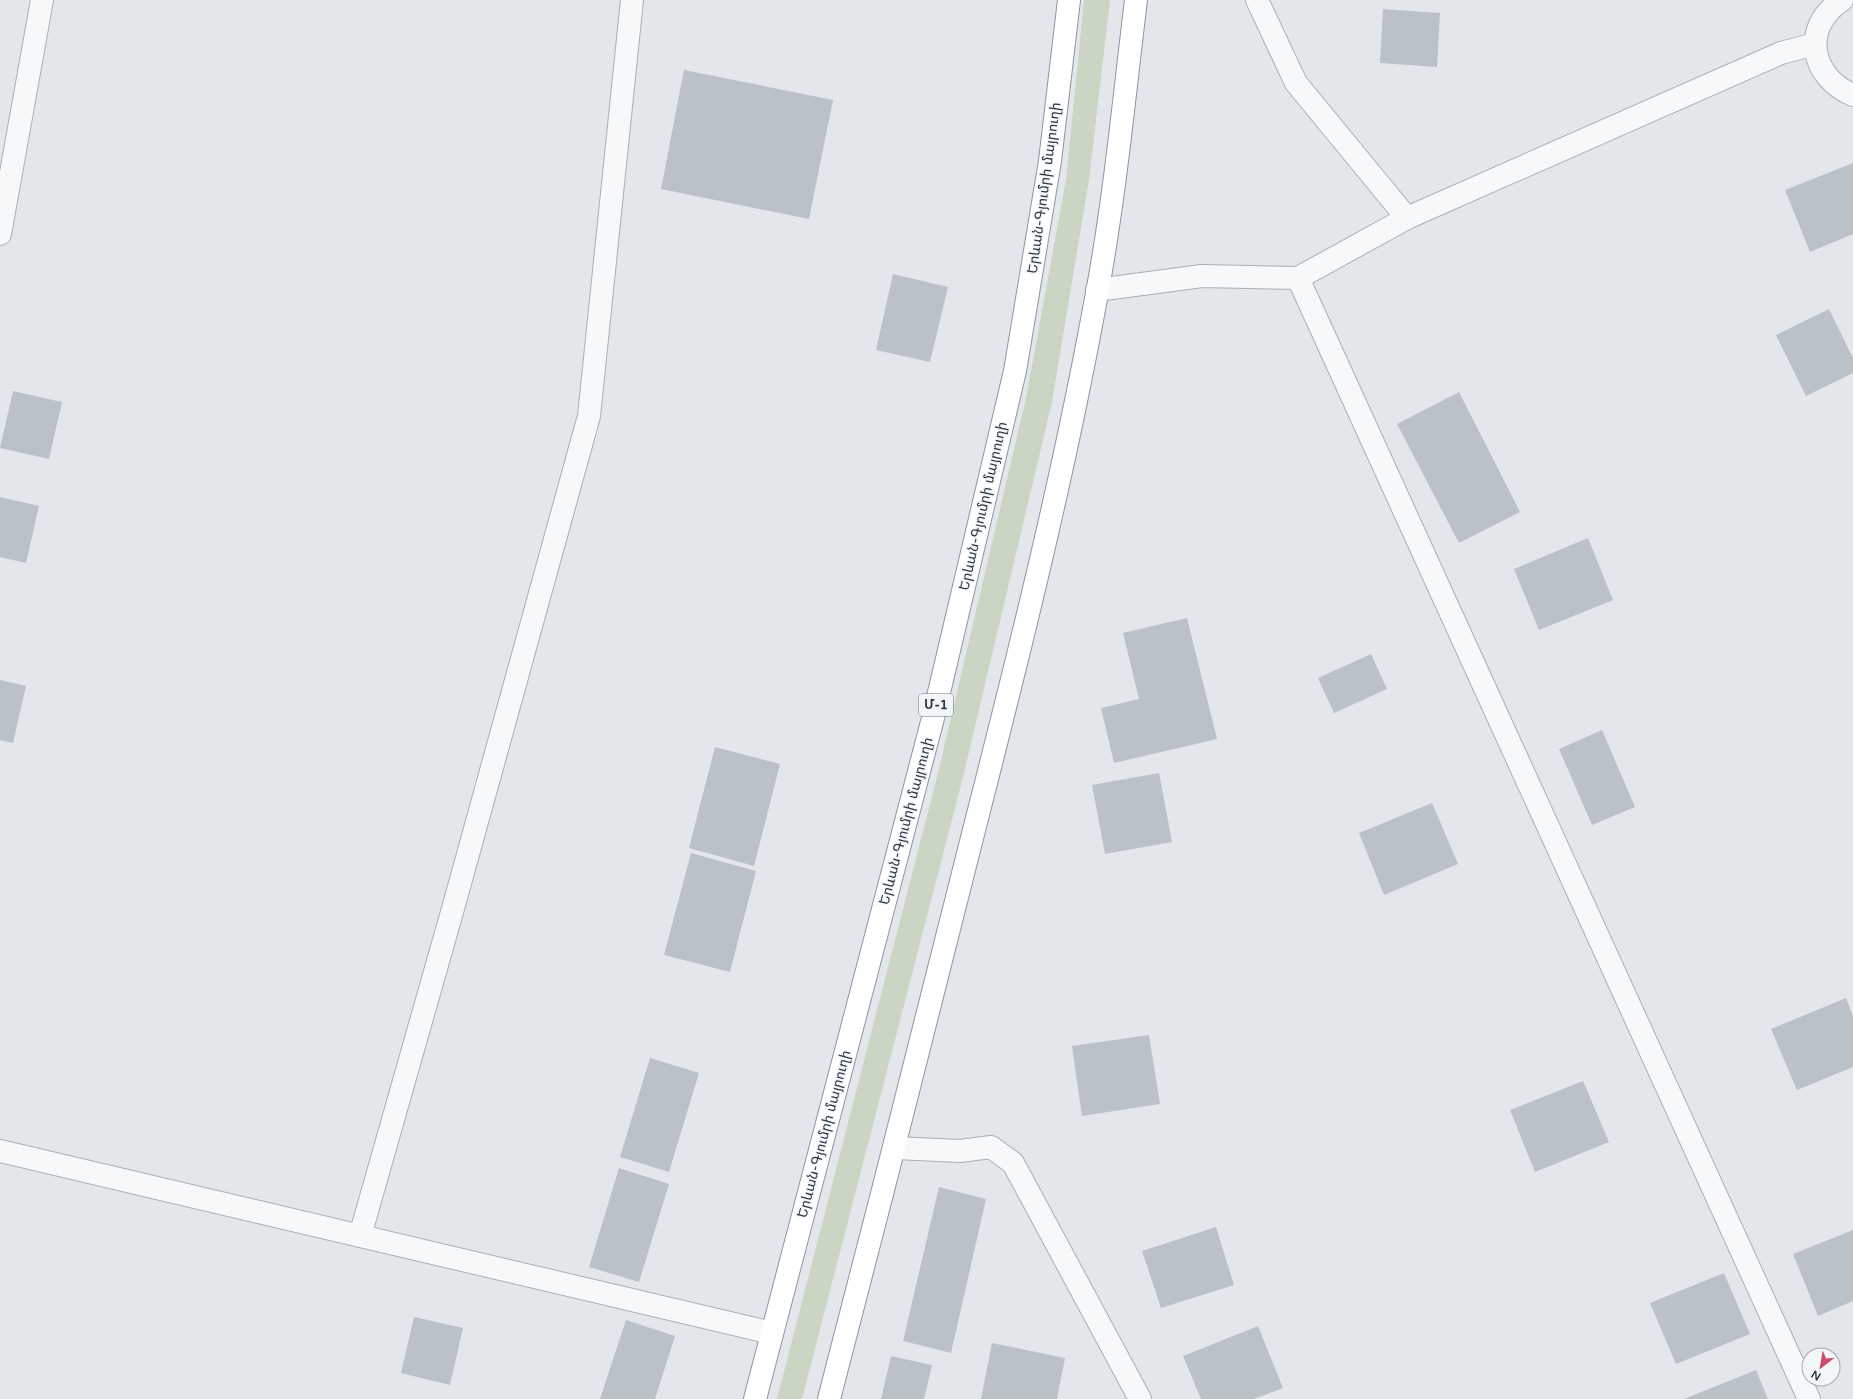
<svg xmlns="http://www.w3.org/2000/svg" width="1853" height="1399" viewBox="0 0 1853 1399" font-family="'Varela Round','Noto Sans Armenian',sans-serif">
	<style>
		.green { fill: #cad5c4 }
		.building { fill: #bac1c9 }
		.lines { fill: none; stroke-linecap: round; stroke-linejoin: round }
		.minor-casing { stroke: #a8afb6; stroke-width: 24 }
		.trunk-casing { stroke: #8a96a2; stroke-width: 24 }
		.minor { stroke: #f6f8f9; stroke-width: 22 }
		.trunk { stroke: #fff; stroke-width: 22 }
		.labels { text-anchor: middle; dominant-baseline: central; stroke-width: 3; stroke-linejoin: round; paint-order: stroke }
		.shield { fill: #f3f6f8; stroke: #67707a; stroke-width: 1 }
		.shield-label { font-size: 13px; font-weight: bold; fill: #2b3744 }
		.street-label { font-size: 14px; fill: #2b3744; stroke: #f3f6f8 }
	</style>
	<rect width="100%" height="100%" fill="#e3e7eb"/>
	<path class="green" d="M1084 0H1110L1089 180 1052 402 963 777 802 1399H777L938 773 1026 398 1066 180Z"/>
	<g class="building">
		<path d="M1383 9 1440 13 1437 67 1380 63Z"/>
		<path d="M684 70 833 100 809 219 661 189Z"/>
		<path d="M1853 163V234L1810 252 1785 190Z"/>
		<path d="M893 274 948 287 930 362 876 350Z"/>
		<path d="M1829 309 1853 358V373L1806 396 1776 335Z"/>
		<path d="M13 391 62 402 49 459 0 448Z"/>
		<path d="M1459 392 1520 512 1459 543 1397 424Z"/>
		<path d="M0 497 39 506 26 563 0 557Z"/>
		<path d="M1588 538 1613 600 1539 630 1514 569Z"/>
		<path d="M1187 618 1217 739 1114 763 1101 708 1139 699 1123 633Z"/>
		<path d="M1371 654 1387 689 1334 713 1318 678Z"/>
		<path d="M0 680 26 686 13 743 0 740Z"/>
		<path d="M1602 730 1635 807 1592 825 1559 749Z"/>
		<path d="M715 747 780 764 754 866 689 848Z"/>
		<path d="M1159 773 1172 842 1105 854 1092 785Z"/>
		<path d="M1432 803 1458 864 1384 895 1359 833Z"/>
		<path d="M691 853 756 871 730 972 664 955Z"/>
		<path d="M1846 998 1853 1016V1067L1797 1090 1771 1029Z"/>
		<path d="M1149 1035 1160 1104 1082 1116 1072 1046Z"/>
		<path d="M650 1058 699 1073 669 1172 620 1157Z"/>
		<path d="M1583 1081 1609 1142 1535 1172 1510 1110Z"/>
		<path d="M619 1168 669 1184 639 1282 589 1267Z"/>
		<path d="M939 1187 986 1199 951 1353 903 1341Z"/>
		<path d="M1216 1227 1234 1285 1161 1308 1142 1251Z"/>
		<path d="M1853 1230V1301L1818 1316 1793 1254Z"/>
		<path d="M1724 1273 1750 1334 1676 1364 1650 1303Z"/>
		<path d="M414 1317 463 1328 450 1385 401 1373Z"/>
		<path d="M626 1320 675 1336 655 1399H600Z"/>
		<path d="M1258 1326 1283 1388 1254 1399H1201L1183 1356Z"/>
		<path d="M992 1343 1065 1358 1057 1399H981Z"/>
		<path d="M891 1356 932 1365 924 1399H881Z"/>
		<path d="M1756 1370 1768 1399H1684Z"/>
	</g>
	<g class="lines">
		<defs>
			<g id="minor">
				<path d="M1257 0 1296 83 1407 218"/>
				<path d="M1842 0C1801 27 1810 77 1853 95"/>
				<path d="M0 234 42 0"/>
				<path d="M1298 278 1809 1399"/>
				<path d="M1097 290 1202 276 1298 278 1407 218 1781 53 1815 44"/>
				<path d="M895 1148 960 1151 991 1147 1013 1163 1140 1399"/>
				<path d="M0 1151 772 1333"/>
				<path d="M360 1236 454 905 589 416 632 0"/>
			</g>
			<g id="trunk">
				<path d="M755 1399 933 718 1015 371 1050 161 1069 0"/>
				<path d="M829 1399C878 1211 926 1022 973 834 1019 654 1064 475 1097 293 1115 196 1124 98 1136 0"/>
			</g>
		</defs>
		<use href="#minor" class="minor-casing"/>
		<use href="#trunk" class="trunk-casing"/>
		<use href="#minor" class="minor"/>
		<use href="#trunk" class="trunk"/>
	</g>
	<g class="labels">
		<rect class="shield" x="919" y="694" width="34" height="22" rx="3"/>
		<g class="shield-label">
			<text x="936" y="705">Մ-1</text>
		</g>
		<g class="street-label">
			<text transform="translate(1044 188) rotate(-82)">Երևան-Գյումրի մայրուղի</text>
			<text transform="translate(983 506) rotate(-77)">Երևան-Գյումրի մայրուղի</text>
			<text transform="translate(906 821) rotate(-75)">Երևան-Գյումրի մայրուղի</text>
			<text transform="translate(824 1134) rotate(-75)">Երևան-Գյումրի մայրուղի</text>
		</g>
	</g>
	<g transform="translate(1821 1367) rotate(211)"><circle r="19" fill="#f3f6f8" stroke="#a3aab0"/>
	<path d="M0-3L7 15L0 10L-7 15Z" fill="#cf496c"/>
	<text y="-6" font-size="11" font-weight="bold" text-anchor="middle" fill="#2b3744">N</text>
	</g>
</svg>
